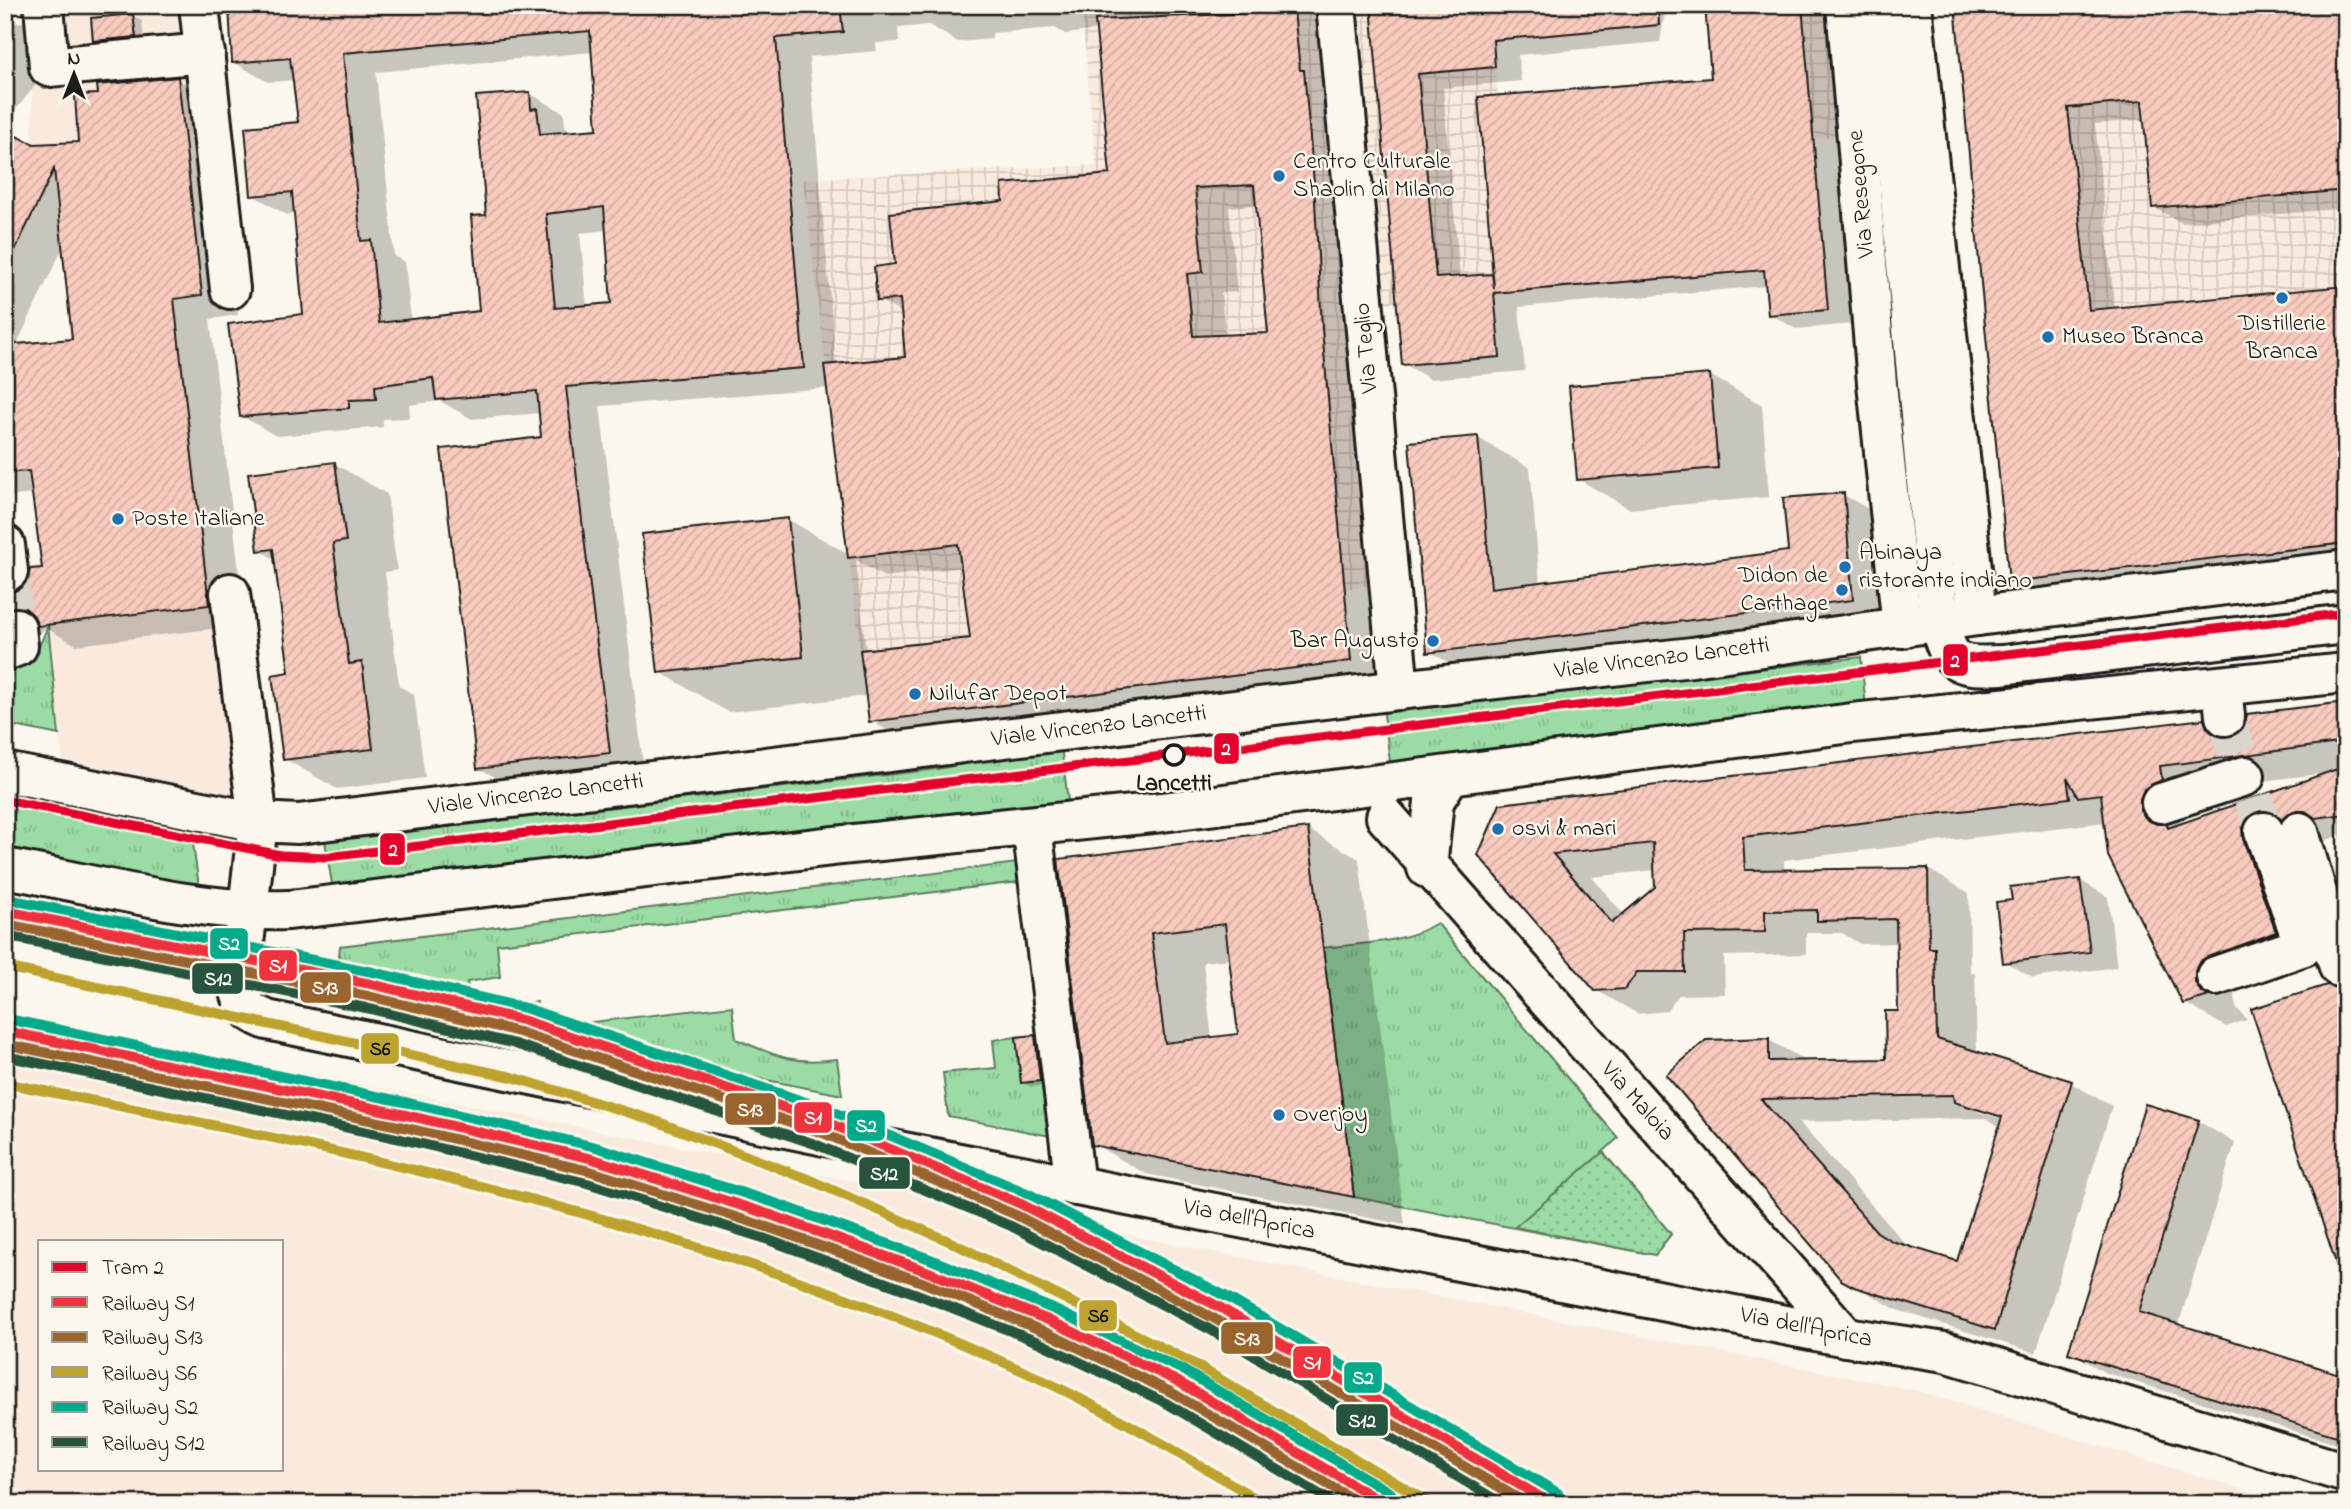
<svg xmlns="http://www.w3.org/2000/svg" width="2351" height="1509" viewBox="0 0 2351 1509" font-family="'Indie Flower',sans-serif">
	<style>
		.built { fill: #faeade; fill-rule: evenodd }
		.industrial { fill: url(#industrial-grid) }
		.grass { fill: url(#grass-tufts); stroke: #5c7c60; stroke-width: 2 }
		.park { fill: url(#park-dots); stroke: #5c7c60; stroke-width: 2 }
		.shadow { fill: #0003; fill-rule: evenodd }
		.building { fill: url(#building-hatch); stroke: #1c1c1c; stroke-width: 2; fill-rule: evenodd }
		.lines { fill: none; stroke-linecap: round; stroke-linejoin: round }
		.minor-tunnel { stroke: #dad6cd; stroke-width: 38; stroke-dasharray: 38 19; stroke-linecap: butt }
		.minor-casing { stroke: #1c1c1c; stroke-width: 44 }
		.major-casing { stroke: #1c1c1c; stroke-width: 44 }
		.minor { stroke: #fbf7ec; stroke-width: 38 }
		.major { stroke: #fbf7ec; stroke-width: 38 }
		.rail-1-casing { stroke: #fbf7ec; stroke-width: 16 }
		.rail-2-casing { stroke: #fbf7ec; stroke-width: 16 }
		.rail-3-casing { stroke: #fbf7ec; stroke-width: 16 }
		.rail-4-casing { stroke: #fbf7ec; stroke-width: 16 }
		.rail-5-casing { stroke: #fbf7ec; stroke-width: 16 }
		.rail-1 { stroke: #ee333e; stroke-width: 10 }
		.rail-2 { stroke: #99642e; stroke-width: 10 }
		.rail-3 { stroke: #bda32f; stroke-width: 10 }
		.rail-4 { stroke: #00aa8a; stroke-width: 10 }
		.rail-5 { stroke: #28543d; stroke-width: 10 }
		.tram-1-casing { stroke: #fbf7ec; stroke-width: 14 }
		.tram-1 { stroke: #e4002b; stroke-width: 9 }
		.poi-dot { fill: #1f6fb2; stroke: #fbf7ec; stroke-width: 2.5 }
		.stop-dot { fill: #fbf7ec; stroke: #1c1c1c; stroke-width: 3.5 }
		.labels { text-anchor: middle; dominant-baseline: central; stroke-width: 5; stroke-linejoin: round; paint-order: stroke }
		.poi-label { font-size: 24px; fill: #1c1c1c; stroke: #fbf7ec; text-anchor: start }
		.street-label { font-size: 24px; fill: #1c1c1c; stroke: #fbf7ec }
		.stop-label { font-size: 24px; font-weight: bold; fill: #1c1c1c; stroke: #fbf7ec }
		.line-badge { stroke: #fbf7ec; stroke-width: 2.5 }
		.badge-label { font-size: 19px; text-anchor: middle; font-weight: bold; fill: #fff }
		.pale-badge-label { font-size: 19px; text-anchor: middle; font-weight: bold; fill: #111 }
	</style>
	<defs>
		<pattern id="industrial-grid" width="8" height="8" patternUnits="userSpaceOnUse" patternTransform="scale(1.75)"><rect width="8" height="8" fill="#faeade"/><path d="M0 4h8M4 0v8" fill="none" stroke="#d6c8be"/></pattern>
		<pattern id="grass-tufts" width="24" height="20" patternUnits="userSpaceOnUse" patternTransform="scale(1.75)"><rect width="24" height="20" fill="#9bdba4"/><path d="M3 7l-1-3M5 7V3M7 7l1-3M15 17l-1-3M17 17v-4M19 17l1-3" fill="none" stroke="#85bb8d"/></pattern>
		<pattern id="park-dots" width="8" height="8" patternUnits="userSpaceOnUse" patternTransform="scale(1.75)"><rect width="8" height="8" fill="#9bdba4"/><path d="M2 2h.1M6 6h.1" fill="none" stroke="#85bb8d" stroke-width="1.8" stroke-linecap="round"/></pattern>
		<pattern id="building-hatch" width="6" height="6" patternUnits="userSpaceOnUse" patternTransform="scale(1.75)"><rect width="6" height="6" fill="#f9cabd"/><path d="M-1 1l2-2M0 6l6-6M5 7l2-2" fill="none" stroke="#d5ada2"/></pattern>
	</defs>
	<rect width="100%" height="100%" fill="#fbf7ec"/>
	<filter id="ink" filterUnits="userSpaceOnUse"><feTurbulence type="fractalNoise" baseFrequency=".0143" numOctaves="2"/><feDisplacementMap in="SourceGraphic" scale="14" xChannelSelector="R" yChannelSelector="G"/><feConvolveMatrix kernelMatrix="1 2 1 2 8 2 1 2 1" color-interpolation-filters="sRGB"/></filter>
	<g filter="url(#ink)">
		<g class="built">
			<path d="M32 5H221L235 130 32 143Z"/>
			<path d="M191 422V438L235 805 64 770 29 471 81 428Z"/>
			<path d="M5 1014 1915 1390 2291 1504H5ZM40 1241H282V1469H40Z"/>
		</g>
		<g class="industrial">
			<path d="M1081 5H1327L1383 584 860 650 803 179 1096 165Z"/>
			<path d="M1343 5H1490L1498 96 1711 78 1705 5H1837L1848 136 1717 147 1727 274 1372 304Z"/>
			<path d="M1955 5H2346V543L2009 582Z"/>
		</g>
		<g class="grass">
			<path d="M48 625 59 735 5 724V666C32 664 40 648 48 625Z"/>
			<path d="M1861 657 1866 708 1391 770 1383 706 1445 698 1551 694Z"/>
			<path d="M1061 746 1069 808 333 890 325 841 937 769Z"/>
			<path d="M5 791 191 829 199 887 5 851Z"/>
			<path d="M1017 863 1019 882 497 944 500 977 467 982 471 1008 537 1002 540 1028 732 1006 736 1039C777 1056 792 1065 837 1059L842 1095 335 994 340 946Z"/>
			<path d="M1437 923 1618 1138 1603 1152 1671 1234 1655 1255 1354 1197 1323 948C1362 943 1403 944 1437 923Z"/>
			<path d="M1016 1037 1021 1082 1044 1080 1050 1136 948 1116 943 1073 996 1068 993 1040Z"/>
		</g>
		<path class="park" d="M1603 1152 1671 1234 1655 1255 1515 1227Z"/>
		<g class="shadow">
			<path d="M231 5H1325L1385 680 905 741 871 721 867 696 728 712 660 672 787 519 850 555 828 388 600 406 644 772 514 788 479 768 543 438 541 413 472 419 440 401 409 405 410 418 383 419V427L276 436 242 416 304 316 296 214 287 215 253 195 300 123 295 80 268 82 233 62ZM929 25 958 42 992 39V33L1055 28 1065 34 1098 30 1112 175 897 266 879 300 903 314 907 359 836 366 809 57 877 51 876 43 899 42 898 28ZM593 52 599 130 572 133 565 126 564 113 529 93 488 216 481 312 411 321 405 262 394 256 376 72ZM1258 205 1269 335 1225 336 1221 293 1237 292 1229 207ZM607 230 612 304 587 307 580 233ZM856 560 884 577 963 567 972 639 866 651Z"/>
			<path d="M1373 5H1666L1660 42 1518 55 1521 81 1443 88 1460 278 1494 277 1713 79 1707 5H1826L1854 324 1796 329 1770 314 1767 286 1519 307 1525 371 1430 379 1404 364Z"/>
			<path d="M1956 5H2346V208L2182 223 2153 207 2146 119 2095 124 2115 310 2346 288V561L2038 597 2010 581Z"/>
			<path d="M133 16 142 21 144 41 103 45 95 40Z"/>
			<path d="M23 22 59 43 60 55 5 123V24Z"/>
			<path d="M177 79 214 100 238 315 210 319 245 625 76 645 46 628 5 663V551L14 556 17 592 43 569 34 494 5 497V133L34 146 80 143 100 95ZM64 245 74 341 16 346Z"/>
			<path d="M1710 375 1762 405 1769 497 1630 509 1578 479Z"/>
			<path d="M1478 438 1530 468 1540 583 1790 553 1844 495 1896 525 1905 629 1481 681 1429 651Z"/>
			<path d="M335 464 387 494 397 570 385 572 399 686 414 694 425 778 337 789 285 759 291 674 276 560 259 550Z"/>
			<path d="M2346 704V881L2340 834 2324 842 2309 834 2316 956 2241 984 2235 995 2236 1007 2247 1020 2226 1027 2185 1003 2106 822 1784 860V872L1928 869 1969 893 1970 971 1975 974 1977 1054 2071 1083 2112 1106 2036 1353 1897 1310 1842 1278 1668 1075 1769 1040 1808 1062 1888 1061 1900 1012 1898 943 1860 944 1842 933H1806V954L1724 956 1725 994 1679 995 1667 1011 1638 1014 1596 990 1480 854 2203 721 2232 738ZM2326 773 2181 825 2200 789ZM1656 870 1657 888 1624 915 1592 877ZM1973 1106 2011 1118 2010 1121 1978 1112ZM1985 1118 2001 1127 1958 1263 1909 1248 1799 1122Z"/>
			<path d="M1307 829 1359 859 1405 1225 1146 1174 1094 1144 1060 860ZM1231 959 1240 1036 1212 1039 1203 962Z"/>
			<path d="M2080 880 2108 897 2117 967 2033 978 2005 962 2014 902Z"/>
			<path d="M1035 1037 1043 1042 1049 1085 1031 1087 1022 1082Z"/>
			<path d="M2198 1121 2235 1143 2178 1326 2346 1378V1447L2106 1373 2070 1352Z"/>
		</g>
		<g class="building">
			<path d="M229 5H840L843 32 776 38 804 368 566 387 610 753 477 769 441 449 541 437 537 391 436 400 433 378 375 386 376 399 349 400V408L240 417 228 324 303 314 292 192 251 196 245 127 298 122 290 58 232 63ZM590 31 597 129 540 134 537 108 531 109 530 92 476 96 486 215 471 216 479 311 379 323 371 240 361 241 343 53ZM604 207 611 303 555 308 546 214Z"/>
			<path d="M1371 5H1658L1659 25 1493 40 1495 67 1418 74 1436 278 1492 274 1494 288 1478 97 1711 78 1705 5H1802L1828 310 1768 315 1764 270 1494 293 1500 357 1402 365Z"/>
			<path d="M1955 5H2346V190L2152 208 2142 101 2068 108 2089 310 2346 286V543L2009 582Z"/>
			<path d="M1294 11 1300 70H1304L1314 183 1322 329 1351 661 869 722 860 650 970 638 958 544 848 558 824 365 905 357 900 299 877 301 874 267 895 264 890 213 1003 201 1002 184 1110 174 1095 20ZM1254 185 1268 333 1193 336 1187 274 1203 272 1195 188Z"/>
			<path d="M133 14 136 37 93 41 91 18Z"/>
			<path d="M178 77 202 295 174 299 209 605 38 626 34 616 25 608 14 606 5 609V592L20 589 28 580 30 569 42 568 29 471 5 473V345L72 339 54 169 5 271V131L34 144 78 142 75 95 98 94 97 85Z"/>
			<path d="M1710 374 1718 468 1577 480 1569 386Z"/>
			<path d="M1478 436 1491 588 1788 551 1783 498 1844 493 1853 600 1427 653 1409 442Z"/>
			<path d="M335 462 346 541 333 543 349 664 362 662 373 749 283 760 272 675 289 672 273 549 258 551 248 473Z"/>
			<path d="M788 518 803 657 658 673 642 534Z"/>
			<path d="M2346 702V742L2160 766 2162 780 2144 789 2140 799V810L2147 820 2157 824H2167L2168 828 2346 766V814L2315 818 2305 811H2293L2281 820 2267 810 2256 812 2247 818 2242 829 2243 839 2276 932 2200 961 2195 971V982L2201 992 2209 996 2183 1004 2108 856 2101 794 2078 797 2067 777 2070 798 1743 837 1745 870 1928 868 1929 948H1935L1937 1039 2072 1081 1995 1330 1854 1287 1841 1280 1666 1075 1706 1040 1769 1038V1061L1886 1059 1885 1011H1898L1896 919 1817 921V910L1765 911V932L1684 933 1685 972H1637L1625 989 1595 991 1478 855 1500 804 2204 719 2207 728 2216 736 2228 738 2237 734 2245 725 2247 714ZM1653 843 1655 887 1612 923 1553 854ZM1953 1095 1954 1102 2002 1117 1957 1261 1892 1241 1877 1232 1761 1099Z"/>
			<path d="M1308 828 1354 1197 1092 1145 1058 859ZM1225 924 1238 1034 1165 1043 1151 933Z"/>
			<path d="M2080 879 2090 952 2003 963 1996 902 2012 900 2010 887Z"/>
			<path d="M2327 985 2346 988V1277L2341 1278 2251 1009Z"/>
			<path d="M1035 1035 1040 1081 1021 1083 1016 1037Z"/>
			<path d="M2145 1104 2199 1120 2139 1312 2346 1376V1439L2068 1353Z"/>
		</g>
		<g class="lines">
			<g class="minor-tunnel">
				<path d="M8 571 16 628"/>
				<path d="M2225 716 2238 756"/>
				<path d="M2253 798 2264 832"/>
			</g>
			<defs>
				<g id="minor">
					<path d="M44 5 49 67 205 53"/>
					<path d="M199 5 230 289"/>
					<path d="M1336 5 1399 690"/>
					<path d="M1846 5 1877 383 1902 628"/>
					<path d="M1882 5 1939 622C1949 666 1959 667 2002 665L2346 624"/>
					<path d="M1912 5 1977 616"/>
					<path d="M5 545 8 571"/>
					<path d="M230 593 258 822 239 987C243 1007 248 1012 267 1020L868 1145 1846 1337 1945 1352 2346 1473"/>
					<path d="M5 651 18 646 16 628"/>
					<path d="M2222 688 2225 716"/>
					<path d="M2161 803 2245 776"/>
					<path d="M1386 817 1846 1337"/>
					<path d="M1032 826 1075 1186"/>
					<path d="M2299 832 2339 967 2346 965"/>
					<path d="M1427 868 1434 801 1449 777"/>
					<path d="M2216 976 2304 946 2264 832"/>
				</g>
				<g id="major">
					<path d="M5 772 258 822 298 824 1399 690 1692 657 1977 616 2346 570"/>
					<path d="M5 868C94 884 200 914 289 910L833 846 1162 812 1852 723 2346 673"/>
				</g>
			</defs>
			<use href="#minor" class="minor-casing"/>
			<use href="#major" class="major-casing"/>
			<use href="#minor" class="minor"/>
			<use href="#major" class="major"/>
			<defs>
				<g id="rail-1">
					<path d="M5 911 371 984 522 1020 824 1121 1021 1204 1221 1308 1552 1504"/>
					<path d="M5 1031 406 1115 593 1159 771 1215 926 1271 1048 1320 1177 1381 1385 1504"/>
				</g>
				<g id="rail-2">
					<path d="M5 924 368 996 519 1032 820 1132 1016 1215 1215 1319 1528 1504"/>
					<path d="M5 1044 403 1127 590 1171 767 1227 922 1282 1043 1331 1171 1392 1361 1504"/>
				</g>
				<g id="rail-3">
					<path d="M5 967 512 1077 653 1120 810 1180 953 1243 1189 1361 1432 1504"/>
					<path d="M5 1083C361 1154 704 1223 1036 1377 1115 1414 1190 1459 1265 1504"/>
				</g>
				<g id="rail-4">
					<path d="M7 899 373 972 525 1008 829 1110 1027 1193 1227 1297 1558 1493"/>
					<path d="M8 1019 409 1103 596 1147 775 1203 930 1259 1053 1309 1183 1370 1391 1493"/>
				</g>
				<g id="rail-5">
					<path d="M5 936 366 1008 515 1044 815 1144 1011 1226 1209 1329 1503 1504"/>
					<path d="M5 1056 401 1139 587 1183 763 1238 917 1294 1038 1342 1166 1403 1336 1504"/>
				</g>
			</defs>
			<use href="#rail-1" class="rail-1-casing"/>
			<use href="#rail-2" class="rail-2-casing"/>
			<use href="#rail-3" class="rail-3-casing"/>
			<use href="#rail-4" class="rail-4-casing"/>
			<use href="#rail-5" class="rail-5-casing"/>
			<use href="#rail-1" class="rail-1"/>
			<use href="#rail-2" class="rail-2"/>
			<use href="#rail-3" class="rail-3"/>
			<use href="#rail-4" class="rail-4"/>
			<use href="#rail-5" class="rail-5"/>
			<defs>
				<path id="tram-1" d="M5 800 281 855 327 857 2346 613"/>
			</defs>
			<use href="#tram-1" class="tram-1-casing"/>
			<use href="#tram-1" class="tram-1"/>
		</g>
	</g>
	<g class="poi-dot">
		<circle cx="1279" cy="176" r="7"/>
		<circle cx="2282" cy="298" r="7"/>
		<circle cx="2048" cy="337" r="7"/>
		<circle cx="118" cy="519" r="7"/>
		<circle cx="1845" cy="567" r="7"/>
		<circle cx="1842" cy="590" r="7"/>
		<circle cx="1433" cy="641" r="7"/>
		<circle cx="915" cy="694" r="7"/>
		<circle cx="1498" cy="829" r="7"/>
		<circle cx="1279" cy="1115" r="7"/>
	</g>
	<circle class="stop-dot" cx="1174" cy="755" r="10"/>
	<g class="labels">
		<g class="poi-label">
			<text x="1293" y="162">Centro Culturale<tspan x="1293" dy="28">Shaolin di Milano</tspan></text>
			<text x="2282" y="324" text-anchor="middle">Distillerie<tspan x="2282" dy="28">Branca</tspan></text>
			<text x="2062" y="337">Museo Branca</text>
			<text x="132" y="519">Poste Italiane</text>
			<text x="1859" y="553">Abinaya<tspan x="1859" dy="28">ristorante indiano</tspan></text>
			<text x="1828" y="576" text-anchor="end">Didon de<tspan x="1828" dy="28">Carthage</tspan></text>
			<text x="1419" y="641" text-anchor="end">Bar Augusto</text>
			<text x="929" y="694">Nilufar Depot</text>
			<text x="1512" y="829">osvi &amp; mari</text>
			<text x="1293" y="1115">Overjoy</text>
		</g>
		<g class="street-label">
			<text transform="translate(1862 194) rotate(-95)">Via Resegone</text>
			<text transform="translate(1367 348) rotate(-95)">Via Teglio</text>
			<text transform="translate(1662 659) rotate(-7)">Viale Vincenzo Lancetti</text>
			<text transform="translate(1099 727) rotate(-7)">Viale Vincenzo Lancetti</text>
			<text transform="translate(536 795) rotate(-7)">Viale Vincenzo Lancetti</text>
			<text transform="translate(1637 1102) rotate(48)">Via Maloia</text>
			<text transform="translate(1249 1220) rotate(11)">Via dell'Aprica</text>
			<text transform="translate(1806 1328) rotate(11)">Via dell'Aprica</text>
		</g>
		<g class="stop-label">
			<text x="1174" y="784">Lancetti</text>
		</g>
	</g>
	<g class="line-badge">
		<rect x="1942" y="643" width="27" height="34" rx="7" fill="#e4002b"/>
		<rect x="1213" y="732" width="27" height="33" rx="7" fill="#e4002b"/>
		<rect x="379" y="832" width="27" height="34" rx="7" fill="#e4002b"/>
		<rect x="209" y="927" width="40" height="33" rx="7" fill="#00aa8a"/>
		<rect x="258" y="949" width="40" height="33" rx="7" fill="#ee333e"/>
		<rect x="191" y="962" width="53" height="33" rx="7" fill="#28543d"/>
		<rect x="299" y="971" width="53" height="33" rx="7" fill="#99642e"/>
		<rect x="360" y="1032" width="40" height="33" rx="7" fill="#bda32f"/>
		<rect x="724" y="1092" width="53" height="34" rx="7" fill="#99642e"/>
		<rect x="793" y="1101" width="40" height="33" rx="7" fill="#ee333e"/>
		<rect x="846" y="1109" width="40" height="33" rx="7" fill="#00aa8a"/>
		<rect x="858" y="1156" width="53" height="34" rx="7" fill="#28543d"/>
		<rect x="1078" y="1299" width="40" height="33" rx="7" fill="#bda32f"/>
		<rect x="1220" y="1321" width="54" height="34" rx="7" fill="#99642e"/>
		<rect x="1292" y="1345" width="40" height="34" rx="7" fill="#ee333e"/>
		<rect x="1343" y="1361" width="40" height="33" rx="7" fill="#00aa8a"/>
		<rect x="1335" y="1403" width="54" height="34" rx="7" fill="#28543d"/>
	</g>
	<g class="badge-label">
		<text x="1955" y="667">2</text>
		<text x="1226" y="755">2</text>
		<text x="393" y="856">2</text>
		<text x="229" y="950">S2</text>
		<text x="278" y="972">S1</text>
		<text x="218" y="985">S12</text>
		<text x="325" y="994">S13</text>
		<text x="750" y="1116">S13</text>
		<text x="813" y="1124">S1</text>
		<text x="866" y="1132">S2</text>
		<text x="884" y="1180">S12</text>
		<text x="1247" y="1345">S13</text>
		<text x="1312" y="1369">S1</text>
		<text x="1363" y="1384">S2</text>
		<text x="1362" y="1427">S12</text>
	</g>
	<g class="pale-badge-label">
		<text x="380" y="1055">S6</text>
		<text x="1098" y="1322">S6</text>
	</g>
	<rect width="2351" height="1509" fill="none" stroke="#fbf7ec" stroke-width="28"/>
	<rect x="14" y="14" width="2323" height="1481" fill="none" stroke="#1c1c1c" stroke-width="2.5" filter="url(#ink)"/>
	<rect x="38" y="1240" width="245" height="231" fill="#fbf7ec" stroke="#a29f99" stroke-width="2"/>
	<rect x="52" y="1262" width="35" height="10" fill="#e4002b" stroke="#a29f99" stroke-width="2"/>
	<text x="102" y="1274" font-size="21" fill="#1c1c1c">Tram 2</text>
	<rect x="52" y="1297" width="35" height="10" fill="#ee333e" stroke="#a29f99" stroke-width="2"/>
	<text x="102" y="1310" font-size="21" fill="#1c1c1c">Railway S1</text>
	<rect x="52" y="1332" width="35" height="10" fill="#99642e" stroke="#a29f99" stroke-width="2"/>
	<text x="102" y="1344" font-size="21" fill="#1c1c1c">Railway S13</text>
	<rect x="52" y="1367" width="35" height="10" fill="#bda32f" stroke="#a29f99" stroke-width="2"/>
	<text x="102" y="1380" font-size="21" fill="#1c1c1c">Railway S6</text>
	<rect x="52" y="1402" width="35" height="10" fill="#00aa8a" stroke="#a29f99" stroke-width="2"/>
	<text x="102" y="1414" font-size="21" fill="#1c1c1c">Railway S2</text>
	<rect x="52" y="1437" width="35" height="10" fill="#28543d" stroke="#a29f99" stroke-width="2"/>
	<text x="102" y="1450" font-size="21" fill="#1c1c1c">Railway S12</text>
	<g transform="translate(74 74)" stroke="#fbf7ec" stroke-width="5" paint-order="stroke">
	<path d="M0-5L12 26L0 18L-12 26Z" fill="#1c1c1c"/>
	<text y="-10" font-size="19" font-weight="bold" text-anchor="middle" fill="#1c1c1c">N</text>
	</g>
</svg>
